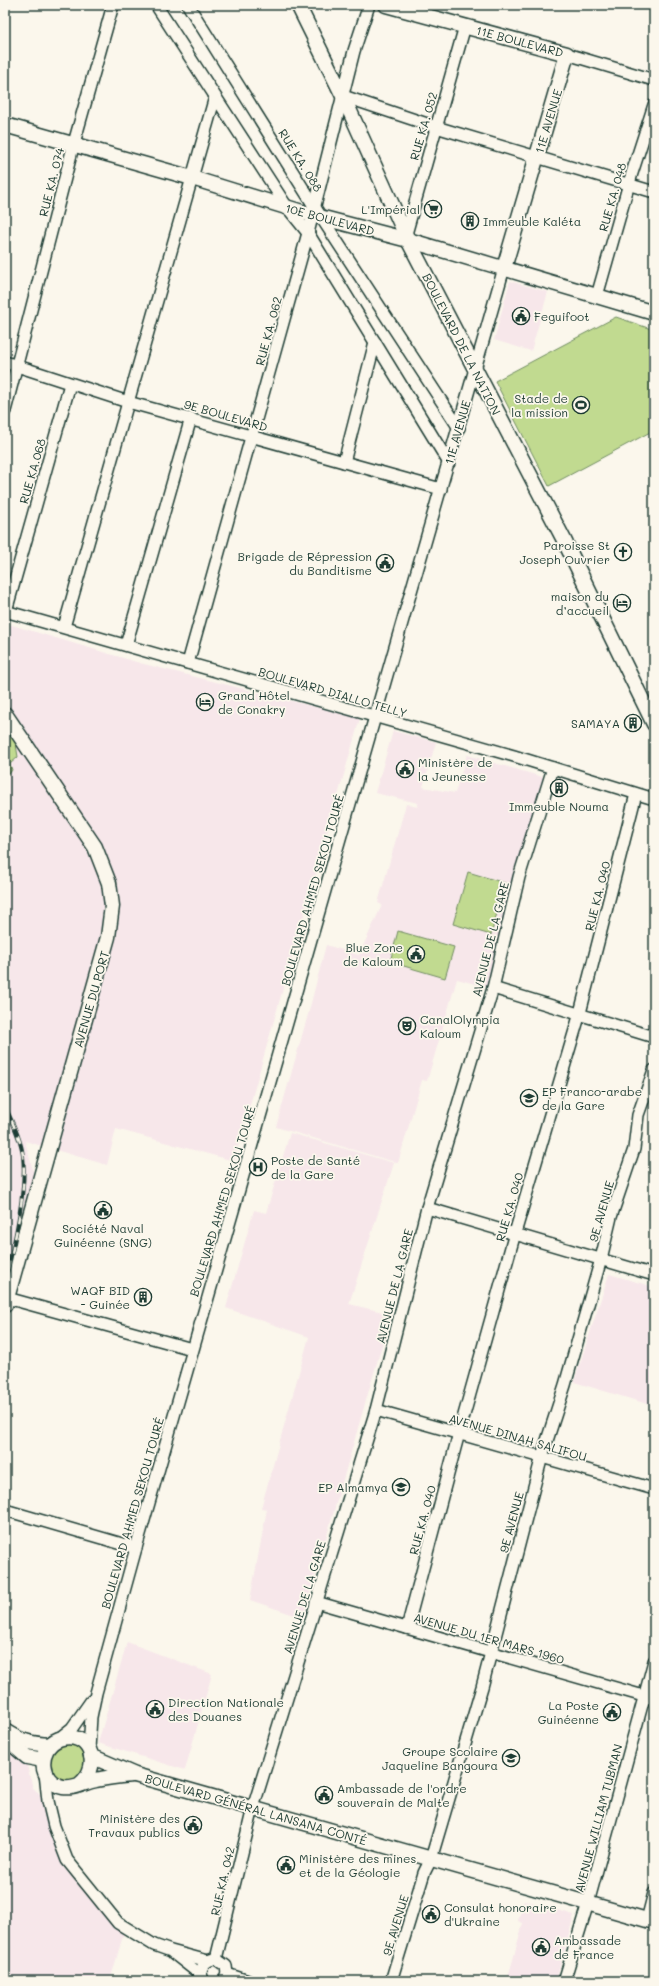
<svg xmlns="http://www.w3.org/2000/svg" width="659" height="1986" viewBox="0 0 659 1986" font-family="Mali,sans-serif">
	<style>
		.built { fill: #f7e7ea }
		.green { fill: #c1da90; stroke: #708c62 }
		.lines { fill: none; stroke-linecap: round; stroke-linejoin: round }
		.minor-casing { stroke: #1f3d34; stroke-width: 14 }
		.major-casing { stroke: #1f3d34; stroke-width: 17 }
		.minor { stroke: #fbf7ec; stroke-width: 11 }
		.major { stroke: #fbf7ec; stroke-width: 14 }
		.rail-casing { stroke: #1f3d34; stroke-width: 4 }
		.rail { stroke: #fbf7ec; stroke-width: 2.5; stroke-dasharray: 8; stroke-linecap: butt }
		.labels { text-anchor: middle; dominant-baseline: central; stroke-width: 3.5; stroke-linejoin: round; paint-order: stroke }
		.street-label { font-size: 12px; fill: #1f3d34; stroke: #fbf7ec }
		.poi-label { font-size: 12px; fill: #1f3d34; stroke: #fbf7ec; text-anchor: end }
	</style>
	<rect width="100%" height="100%" fill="#fbf7ec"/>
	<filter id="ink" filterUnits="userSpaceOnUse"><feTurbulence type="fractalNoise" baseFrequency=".025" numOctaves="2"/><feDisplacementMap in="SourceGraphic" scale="8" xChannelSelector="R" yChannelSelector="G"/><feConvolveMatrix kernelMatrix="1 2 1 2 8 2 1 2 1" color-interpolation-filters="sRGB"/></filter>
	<g filter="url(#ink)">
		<g class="built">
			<path d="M510 281 548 292 531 351 494 340Z"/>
			<path d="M5 623 140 663 360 718 234 1161 116 1129 107 1165 25 1141 34 1174 5 1277Z"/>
			<path d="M393 731 436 742 423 787 455 793 467 755 546 778 486 987 457 979 427 1081 422 1080 398 1163 276 1127 309 1011 326 945 359 955 382 905 378 903 406 804 417 807 418 803 375 793Z"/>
			<path d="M290 1133 394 1163 349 1304 391 1314 303 1618 250 1600 267 1509 261 1508 309 1337 226 1308 254 1210 266 1213Z"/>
			<path d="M609 1274 654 1287V1406L574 1382Z"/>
			<path d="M127 1642 212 1674 185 1770 98 1743Z"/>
			<path d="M5 1744 26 1762 33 1788 54 1806 59 1858 124 1932 110 1981H5Z"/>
			<path d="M524 1900 574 1915 556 1981H507L523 1923 518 1921Z"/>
		</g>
		<g class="green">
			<path d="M616 317 654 330V430L549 486 495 381Z"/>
			<path d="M5 714 15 738 18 757 10 764 12 770 9 774 5 776Z"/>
			<path d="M468 872 505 883 491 935 453 924Z"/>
			<path d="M398 931 454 947 445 978 390 962Z"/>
			<circle cx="68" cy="1762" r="18"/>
		</g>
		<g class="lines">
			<defs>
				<g id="minor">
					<path d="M156 5 287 207 308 233 449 463"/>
					<path d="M188 5 321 217 459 428"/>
					<path d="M567 54 654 80"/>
					<path d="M343 96 436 127 654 192"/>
					<path d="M406 234 465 26"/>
					<path d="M597 296 632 173 654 105"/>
					<path d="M5 362 128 402 441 489"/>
					<path d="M5 411 74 143 113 5"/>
					<path d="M344 462 375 342"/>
					<path d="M5 611 514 756 654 799"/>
					<path d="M6 611 70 384"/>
					<path d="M64 627 215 97"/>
					<path d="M126 645 191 418"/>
					<path d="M188 663 308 233 354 51 369 5"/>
					<path d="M493 988 654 1037"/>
					<path d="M427 1208 654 1275"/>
					<path d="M7 1298 192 1349"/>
					<path d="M376 1410 654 1489"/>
					<path d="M5 1510 136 1548"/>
					<path d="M316 1602 654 1699"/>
					<path d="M407 1628 459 1433 515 1233 580 1013 636 794"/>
					<path d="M57 1740 72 1728 91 1701"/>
					<path d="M89 1749 91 1717 96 1693 136 1548 504 268"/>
					<path d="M45 1773 48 1801 54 1826 67 1860 118 1923 154 1945 171 1951 208 1961"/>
					<path d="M647 1920 654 1893"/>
					<path d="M173 1953 201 1975"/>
					<path d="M216 1959 253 1808 376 1410 427 1208 493 988 519 877 553 768"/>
					<path d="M227 1974 248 1981"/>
					<path d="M204 1981C197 1971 204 1959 216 1959L226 1966 227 1974 224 1981"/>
					<path d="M391 1981 424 1873 431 1859 482 1687 542 1456 565 1385 601 1259 611 1217 634 1149 638 1115 654 1070"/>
					<path d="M564 1981 588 1903 654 1661"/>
				</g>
				<g id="major">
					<path d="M298 5 343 96 408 240 564 540 654 724"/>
					<path d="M386 5 567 54 504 268"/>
					<path d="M5 125 192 178 312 215 408 240 654 313"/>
					<path d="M5 714 95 847 109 883 112 906 108 937 5 1305"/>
					<path d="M5 1731C20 1741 32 1744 50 1745"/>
					<path d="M5 1738 27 1757 43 1760"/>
					<path d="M91 1756 135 1775 654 1922"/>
					<path d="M80 1784C104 1764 88 1729 59 1739 36 1748 39 1783 63 1787 74 1789 85 1782 96 1780 108 1777 120 1776 132 1775"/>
				</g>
			</defs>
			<use href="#minor" class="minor-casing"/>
			<use href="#major" class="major-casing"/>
			<use href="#minor" class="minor"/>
			<use href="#major" class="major"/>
			<defs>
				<path id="rail" d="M5 1106C12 1122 21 1139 23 1156 27 1191 14 1246 5 1281"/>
			</defs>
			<use href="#rail" class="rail-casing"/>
			<use href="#rail" class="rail"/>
		</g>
	</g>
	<defs>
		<symbol id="supermarket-ring" viewBox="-11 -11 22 22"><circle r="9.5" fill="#fbf7ec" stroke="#1f3d34" stroke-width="1.5"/><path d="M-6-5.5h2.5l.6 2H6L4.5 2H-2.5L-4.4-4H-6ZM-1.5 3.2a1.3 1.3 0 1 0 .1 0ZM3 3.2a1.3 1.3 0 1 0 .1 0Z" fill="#1f3d34"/></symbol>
		<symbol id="building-ring" viewBox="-11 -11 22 22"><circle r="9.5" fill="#fbf7ec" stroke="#1f3d34" stroke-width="1.5"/><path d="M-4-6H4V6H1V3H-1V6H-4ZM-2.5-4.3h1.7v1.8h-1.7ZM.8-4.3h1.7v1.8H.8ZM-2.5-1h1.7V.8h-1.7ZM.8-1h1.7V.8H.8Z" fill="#1f3d34"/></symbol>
		<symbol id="civic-ring" viewBox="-11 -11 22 22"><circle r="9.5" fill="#fbf7ec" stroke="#1f3d34" stroke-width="1.5"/><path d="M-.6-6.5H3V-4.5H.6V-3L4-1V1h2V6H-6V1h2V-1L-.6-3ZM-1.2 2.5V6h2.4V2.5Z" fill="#1f3d34"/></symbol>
		<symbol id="stadium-ring" viewBox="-11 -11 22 22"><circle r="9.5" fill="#fbf7ec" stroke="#1f3d34" stroke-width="1.5"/><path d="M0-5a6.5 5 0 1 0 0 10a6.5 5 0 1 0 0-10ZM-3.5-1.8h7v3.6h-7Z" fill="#1f3d34"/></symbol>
		<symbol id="church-ring" viewBox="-11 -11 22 22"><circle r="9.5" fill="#fbf7ec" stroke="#1f3d34" stroke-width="1.5"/><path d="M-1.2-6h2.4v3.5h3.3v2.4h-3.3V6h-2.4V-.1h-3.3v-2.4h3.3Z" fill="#1f3d34"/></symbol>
		<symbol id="hotel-ring" viewBox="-11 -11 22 22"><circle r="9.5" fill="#fbf7ec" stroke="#1f3d34" stroke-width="1.5"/><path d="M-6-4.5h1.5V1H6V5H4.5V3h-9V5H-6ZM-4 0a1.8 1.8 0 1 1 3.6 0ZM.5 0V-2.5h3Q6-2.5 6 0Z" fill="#1f3d34"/></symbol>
		<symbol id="theatre-ring" viewBox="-11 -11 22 22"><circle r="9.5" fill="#fbf7ec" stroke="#1f3d34" stroke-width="1.5"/><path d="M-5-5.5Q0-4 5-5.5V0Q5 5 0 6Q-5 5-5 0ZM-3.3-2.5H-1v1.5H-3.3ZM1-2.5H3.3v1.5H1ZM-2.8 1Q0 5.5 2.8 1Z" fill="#1f3d34"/></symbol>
		<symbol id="school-ring" viewBox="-11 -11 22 22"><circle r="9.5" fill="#fbf7ec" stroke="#1f3d34" stroke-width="1.5"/><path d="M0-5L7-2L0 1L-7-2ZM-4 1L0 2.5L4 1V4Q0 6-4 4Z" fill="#1f3d34"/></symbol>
		<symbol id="hospital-ring" viewBox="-11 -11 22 22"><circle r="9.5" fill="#fbf7ec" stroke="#1f3d34" stroke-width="1.5"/><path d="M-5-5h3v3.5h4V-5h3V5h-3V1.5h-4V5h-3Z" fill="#1f3d34"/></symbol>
	</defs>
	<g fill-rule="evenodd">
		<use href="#supermarket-ring" x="423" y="199" width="20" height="20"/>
		<use href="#building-ring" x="460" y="211" width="20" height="20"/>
		<use href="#civic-ring" x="511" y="306" width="20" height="20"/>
		<use href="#stadium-ring" x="571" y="395" width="20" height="20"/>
		<use href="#church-ring" x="613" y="542" width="20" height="20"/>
		<use href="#civic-ring" x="375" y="553" width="20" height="20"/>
		<use href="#hotel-ring" x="612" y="593" width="20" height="20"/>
		<use href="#hotel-ring" x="195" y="692" width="20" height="20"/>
		<use href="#building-ring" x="623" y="713" width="20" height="20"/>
		<use href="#civic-ring" x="395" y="759" width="20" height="20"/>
		<use href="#building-ring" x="549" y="778" width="20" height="20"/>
		<use href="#civic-ring" x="406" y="944" width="20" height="20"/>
		<use href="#theatre-ring" x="397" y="1016" width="20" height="20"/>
		<use href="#school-ring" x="519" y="1088" width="20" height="20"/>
		<use href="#hospital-ring" x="248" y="1157" width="20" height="20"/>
		<use href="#civic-ring" x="93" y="1200" width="20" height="20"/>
		<use href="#building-ring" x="133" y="1287" width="20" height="20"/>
		<use href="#school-ring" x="391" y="1477" width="20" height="20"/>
		<use href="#civic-ring" x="145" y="1699" width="20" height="20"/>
		<use href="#civic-ring" x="602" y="1702" width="20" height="20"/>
		<use href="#school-ring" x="501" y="1748" width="20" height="20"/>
		<use href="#civic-ring" x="314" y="1785" width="20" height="20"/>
		<use href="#civic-ring" x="183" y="1815" width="20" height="20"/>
		<use href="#civic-ring" x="276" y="1855" width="20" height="20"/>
		<use href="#civic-ring" x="421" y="1904" width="20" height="20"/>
		<use href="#civic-ring" x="531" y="1937" width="20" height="20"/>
	</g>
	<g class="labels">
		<g class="street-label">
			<text transform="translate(520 41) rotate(15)">11E BOULEVARD</text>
			<text transform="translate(548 121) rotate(-73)">11E AVENUE</text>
			<text transform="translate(423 126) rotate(-74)">RUE KA. 052</text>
			<text transform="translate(301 160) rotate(58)">RUE KA. 088</text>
			<text transform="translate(51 182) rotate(-76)">RUE KA. 074</text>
			<text transform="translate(612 197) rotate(-74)">RUE KA. 048</text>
			<text transform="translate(330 219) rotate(15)">10E BOULEVARD</text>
			<text transform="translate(268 331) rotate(-75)">RUE KA. 062</text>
			<text transform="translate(462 344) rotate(63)">BOULEVARD DE LA NATION</text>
			<text transform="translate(226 415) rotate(16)">9E BOULEVARD</text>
			<text transform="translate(457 432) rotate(-74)">11E AVENUE</text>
			<text transform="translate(32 471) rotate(-74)">RUE KA.068</text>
			<text transform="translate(333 692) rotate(16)">BOULEVARD DIALLO TELLY</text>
			<text transform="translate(312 890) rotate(-74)">BOULEVARD AHMED SEKOU TOURÉ</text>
			<text transform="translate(597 896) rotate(-76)">RUE KA. 040</text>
			<text transform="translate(490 939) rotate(-76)">AVENUE DE LA GARE</text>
			<text transform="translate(91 999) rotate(-74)">AVENUE DU PORT</text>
			<text transform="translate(222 1201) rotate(-73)">BOULEVARD AHMED SEKOU TOURÉ</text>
			<text transform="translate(509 1207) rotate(-74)">RUE KA. 040</text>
			<text transform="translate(601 1211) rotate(-74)">9E AVENUE</text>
			<text transform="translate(394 1286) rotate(-76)">AVENUE DE LA GARE</text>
			<text transform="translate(518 1437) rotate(16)">AVENUE DINAH SALIFOU</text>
			<text transform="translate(132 1513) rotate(-74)">BOULEVARD AHMED SEKOU TOURÉ</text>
			<text transform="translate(422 1520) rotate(-75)">RUE KA. 040</text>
			<text transform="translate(511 1522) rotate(-75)">9E AVENUE</text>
			<text transform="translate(304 1597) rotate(-73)">AVENUE DE LA GARE</text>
			<text transform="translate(489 1638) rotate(16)">AVENUE DU 1ER MARS 1960</text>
			<text transform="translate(256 1809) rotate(16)">BOULEVARD GÉNÉRAL LANSANA CONTÉ</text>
			<text transform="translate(598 1818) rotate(-75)">AVENUE WILLIAM TUBMAN</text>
			<text transform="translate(222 1881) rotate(-77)">RUE KA. 042</text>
			<text transform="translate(395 1925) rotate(-73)">9E AVENUE</text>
		</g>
		<g class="poi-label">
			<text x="420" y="209">L'Impérial</text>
			<text x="483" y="221" text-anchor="start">Immeuble Kaléta</text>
			<text x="534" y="316" text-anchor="start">Feguifoot</text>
			<text x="568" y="398">Stade de<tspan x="568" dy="14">la mission</tspan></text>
			<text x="610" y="545">Paroisse St<tspan x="610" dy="14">Joseph Ouvrier</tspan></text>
			<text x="372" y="556">Brigade de Répression<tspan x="372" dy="14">du Banditisme</tspan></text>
			<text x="609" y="596">maison du<tspan x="609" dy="14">d’accueil</tspan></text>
			<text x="218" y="695" text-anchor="start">Grand Hôtel<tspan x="218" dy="14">de Conakry</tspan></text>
			<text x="620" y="723">SAMAYA</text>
			<text x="418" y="762" text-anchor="start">Ministère de<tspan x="418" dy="14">la Jeunesse</tspan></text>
			<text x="559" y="806" text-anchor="middle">Immeuble Nouma</text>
			<text x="403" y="947">Blue Zone<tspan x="403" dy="14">de Kaloum</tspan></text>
			<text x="420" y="1019" text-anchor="start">CanalOlympia<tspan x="420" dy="14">Kaloum</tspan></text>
			<text x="542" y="1091" text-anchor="start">EP Franco-arabe<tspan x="542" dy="14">de la Gare</tspan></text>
			<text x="271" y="1160" text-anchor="start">Poste de Santé<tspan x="271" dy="14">de la Gare</tspan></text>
			<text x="103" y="1228" text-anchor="middle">Société Naval<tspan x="103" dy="14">Guinéenne (SNG)</tspan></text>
			<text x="130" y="1290">WAQF BID<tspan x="130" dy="14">- Guinée</tspan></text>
			<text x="388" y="1487">EP Almamya</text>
			<text x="168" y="1702" text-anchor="start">Direction Nationale<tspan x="168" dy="14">des Douanes</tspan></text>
			<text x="599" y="1705">La Poste<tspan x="599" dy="14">Guinéenne</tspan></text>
			<text x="498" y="1751">Groupe Scolaire<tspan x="498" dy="14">Jaqueline Bangoura</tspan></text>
			<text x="337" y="1788" text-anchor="start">Ambassade de l'ordre<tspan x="337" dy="14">souverain de Malte</tspan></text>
			<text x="180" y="1818">Ministère des<tspan x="180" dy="14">Travaux publics</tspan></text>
			<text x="299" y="1858" text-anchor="start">Ministère des mines<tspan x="299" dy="14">et de la Géologie</tspan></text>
			<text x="444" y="1907" text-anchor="start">Consulat honoraire<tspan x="444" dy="14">d'Ukraine</tspan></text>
			<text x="554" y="1940" text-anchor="start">Ambassade<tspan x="554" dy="14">de France</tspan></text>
		</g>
	</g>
	<rect width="659" height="1986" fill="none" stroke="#fbf7ec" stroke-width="20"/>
	<rect x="10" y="10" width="639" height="1966" fill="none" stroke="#1f3d34" stroke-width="1.5" filter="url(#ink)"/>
</svg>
